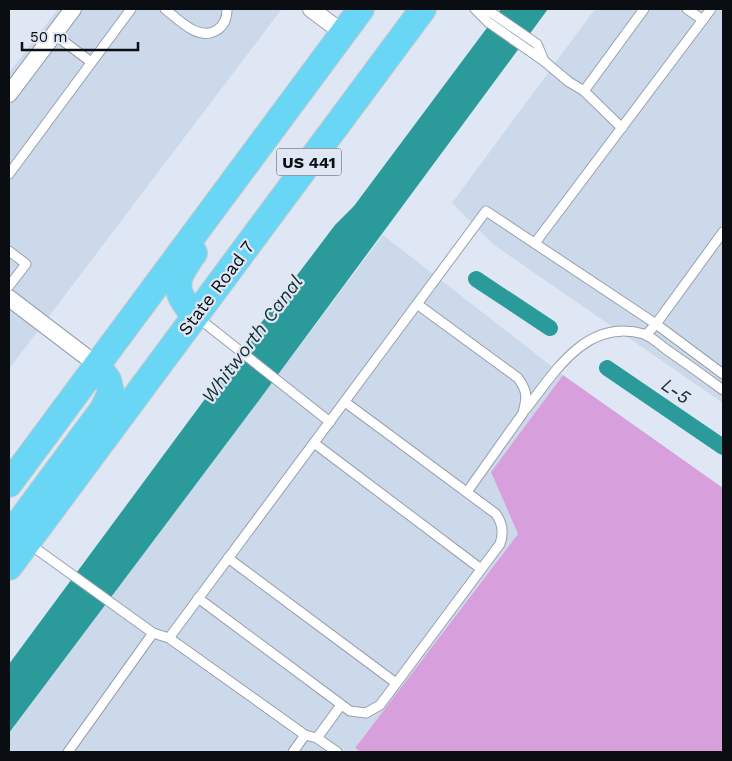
<svg xmlns="http://www.w3.org/2000/svg" width="732" height="761" viewBox="0 0 732 761" font-family="'Work Sans',sans-serif">
	<style>
		.built { fill: #ccd9eb }
		.green { fill: #d89fdd }
		.water { fill: #2a9b9a }
		.lines { fill: none; stroke-linecap: round; stroke-linejoin: round }
		.canal { stroke: #2a9b9a; stroke-width: 16 }
		.lane-casing { stroke: #99a0ac; stroke-width: 11 }
		.street-casing { stroke: #99a0ac; stroke-width: 18 }
		.primary-casing { stroke: #c9cacb; stroke-width: 28 }
		.lane { stroke: #fff; stroke-width: 9 }
		.street { stroke: #fff; stroke-width: 16 }
		.primary { stroke: #6ad6f5; stroke-width: 26 }
		.labels { text-anchor: middle; dominant-baseline: central; stroke-width: 4.5; stroke-linejoin: round; paint-order: stroke }
		.shield { fill: #dfe7f4; stroke: #4a4e55; stroke-width: 1 }
		.shield-label { font-size: 16px; font-weight: bold; fill: #0a0d11 }
		.street-label { font-size: 18px; fill: #0a0d11; stroke: #dfe7f4 }
		.water-label { font-size: 19px; font-style: italic; fill: #162e2e; stroke: #dfe7f4 }
	</style>
	<rect width="100%" height="100%" fill="#dfe7f4"/>
	<g class="built">
		<path d="M58 9 281 10 9 369V73Z"/>
		<path d="M595 9H723V403L494 245 452 203Z"/>
		<path d="M383 235 563 375 491 472 518 534 355 748 361 752H9V734Z"/>
	</g>
	<path class="green" d="M563 375 723 488V752H361L355 748 518 534 491 472Z"/>
	<path class="water" d="M501 9H548L257 403 9 733V664L267 315 335 225 354 206Z"/>
	<g class="lines">
		<g class="canal">
			<path d="M476 279 550 328"/>
			<path d="M607 368 723 447"/>
		</g>
		<defs>
			<g id="lane">
				<path d="M165 9C178 19 199 42 217 30 225 25 227 17 227 9"/>
				<path d="M475 9 488 22 544 61 569 82 584 91 622 128"/>
				<path d="M483 9 489 11 537 44 544 61"/>
				<path d="M687 9 703 20"/>
				<path d="M54 34 91 62"/>
				<path d="M584 91 644 9"/>
				<path d="M9 174 131 9"/>
				<path d="M535 243 711 9"/>
				<path d="M9 251 26 264 9 286"/>
				<path d="M417 304 486 211 656 324 723 232"/>
				<path d="M197 317 330 422"/>
				<path d="M646 335 656 324 723 374"/>
				<path d="M526 409C556 370 587 318 644 334 652 337 660 345 667 350 686 363 704 376 723 390"/>
				<path d="M314 443 481 569"/>
				<path d="M28 543 153 633 169 638 305 735 317 738 337 752"/>
				<path d="M228 558 396 683"/>
				<path d="M198 598 350 711 366 713 380 705 500 544C504 533 503 524 496 514L345 402"/>
				<path d="M169 638 417 304 518 378C528 392 527 397 523 413L467 492"/>
				<path d="M317 738 341 705"/>
				<path d="M68 752 153 633"/>
				<path d="M293 752 305 735"/>
			</g>
			<g id="street">
				<path d="M311 9 343 33"/>
				<path d="M9 94 73 9"/>
				<path d="M9 298 97 365"/>
			</g>
			<g id="primary">
				<path d="M194 253C174 281 172 289 195 316"/>
				<path d="M9 484 361 9"/>
				<path d="M9 536 103 409 111 392 108 380 97 365"/>
				<path d="M9 567 423 9"/>
			</g>
		</defs>
		<use href="#lane" class="lane-casing"/>
		<use href="#street" class="street-casing"/>
		<use href="#primary" class="primary-casing"/>
		<use href="#lane" class="lane"/>
		<use href="#street" class="street"/>
		<use href="#primary" class="primary"/>
	</g>
	<g class="labels">
		<rect class="shield" x="276.5" y="148.5" width="65" height="27" rx="4"/>
		<g class="shield-label">
			<text x="309" y="162">US 441</text>
		</g>
		<g class="street-label">
			<text transform="translate(216 288) rotate(-53)">State Road 7</text>
		</g>
		<g class="water-label">
			<text transform="translate(252 339) rotate(-53)">Whitworth Canal</text>
			<text transform="translate(676 391) rotate(34)">L-5</text>
		</g>
	</g>
	<rect width="732" height="761" fill="none" stroke="#0a0d11" stroke-width="20"/>
	<path d="M22 42v8h116v-8" fill="none" stroke="#0a0d11" stroke-width="2.5"/>
	<text x="30" y="42" font-size="15" fill="#0a0d11" stroke="#dfe7f4" stroke-width="4" paint-order="stroke">50 m</text>
</svg>
